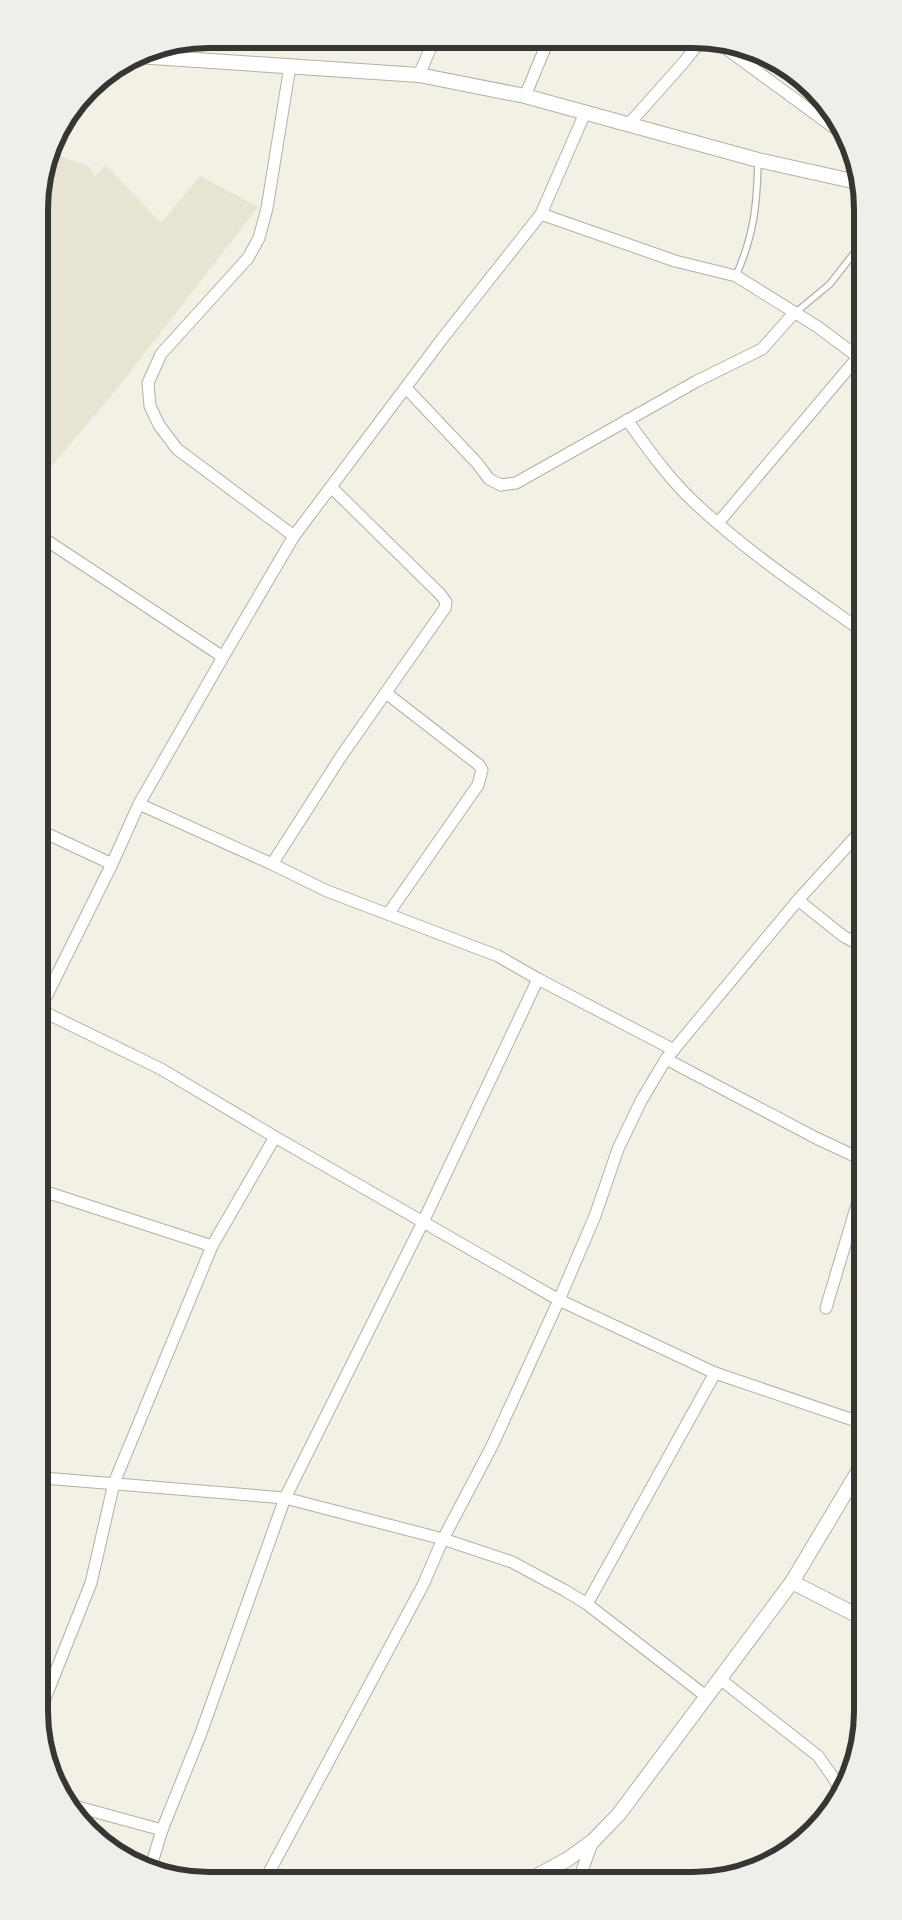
<svg xmlns="http://www.w3.org/2000/svg" width="902" height="1920" viewBox="0 0 902 1920" font-family="'Noto Sans',sans-serif">
	<style>
		.built { fill: #e8e4d2 }
		.lines { fill: none; stroke-linecap: round; stroke-linejoin: round }
		.service-casing { stroke: #b2b0a5; stroke-width: 8 }
		.minor-casing { stroke: #b2b0a5; stroke-width: 13 }
		.tertiary-casing { stroke: #b2b0a5; stroke-width: 16 }
		.service { stroke: #fff; stroke-width: 5.5 }
		.minor { stroke: #fff; stroke-width: 11 }
		.tertiary { stroke: #fff; stroke-width: 14 }
		.rim { fill: none; stroke: #373632; stroke-width: 6 }
	</style>
	<rect width="100%" height="100%" fill="#f3f1e5"/>
	<path class="built" d="M51 153 89 166 95 177 105 164 161 223 200 176 258 207 116 390 40 480 39 197Z"/>
	<g class="lines">
		<defs>
			<g id="service">
				<path d="M736 276C754 234 757 206 758 160"/>
				<path d="M795 313 830 284 858 248"/>
			</g>
			<g id="minor">
				<path d="M717 42 844 135"/>
				<path d="M290 66 267 208 259 238 248 258 161 354 148 383 150 406 159 425 177 449 294 536"/>
				<path d="M419 75 434 40"/>
				<path d="M525 96 548 41"/>
				<path d="M628 125 684 62 700 42"/>
				<path d="M541 214 675 261 736 276 818 327 858 357"/>
				<path d="M406 388 477 463 489 479 501 485 516 483 697 381 762 349 794 313"/>
				<path d="M627 420C648 449 669 479 695 503 745 550 803 589 859 629"/>
				<path d="M718 523 858 357"/>
				<path d="M40 536 223 657"/>
				<path d="M386 693 479 765 482 770 478 785 388 914"/>
				<path d="M139 804 272 864 327 891 498 956 538 979 674 1050"/>
				<path d="M41 831 112 864"/>
				<path d="M272 864 342 755 445 608 446 602 440 594 331 487"/>
				<path d="M798 900 843 936 860 945"/>
				<path d="M42 1005 112 864 139 804 223 657 294 536 442 339 541 214 585 113"/>
				<path d="M42 1011 161 1069 275 1137 559 1300 715 1373 862 1423"/>
				<path d="M666 1059 816 1138 861 1159"/>
				<path d="M43 1191 212 1246"/>
				<path d="M826 1308 861 1191"/>
				<path d="M44 1478 285 1498 443 1539 512 1562 564 1590 587 1604 707 1697"/>
				<path d="M587 1604 715 1373"/>
				<path d="M720 1679 818 1756 835 1780 841 1792"/>
				<path d="M44 1701 91 1583 114 1483 212 1246 275 1137"/>
				<path d="M67 1804 162 1830"/>
				<path d="M151 1866 162 1830 201 1733 285 1498 423 1222 538 979"/>
				<path d="M580 1876 593 1841"/>
				<path d="M266 1878 423 1585 443 1539 492 1446 559 1300 595 1216 618 1149 641 1101 666 1059 798 900 860 832"/>
			</g>
			<g id="tertiary">
				<path d="M137 56 419 75 525 96 758 160 857 182"/>
				<path d="M792 1582 862 1618"/>
				<path d="M537 1876 568 1859 593 1841 619 1814 792 1582 862 1465"/>
			</g>
		</defs>
		<use href="#service" class="service-casing"/>
		<use href="#minor" class="minor-casing"/>
		<use href="#tertiary" class="tertiary-casing"/>
		<use href="#service" class="service"/>
		<use href="#minor" class="minor"/>
		<use href="#tertiary" class="tertiary"/>
	</g>
	<path d="M0 0H902V1920H0ZM209 48H693A161 161 0 0 1 854 209V1711A161 161 0 0 1 693 1872H209A161 161 0 0 1 48 1711V209A161 161 0 0 1 209 48Z" fill="#efeee9" fill-rule="evenodd"/>
	<path class="rim" d="M209 48H693A161 161 0 0 1 854 209V1711A161 161 0 0 1 693 1872H209A161 161 0 0 1 48 1711V209A161 161 0 0 1 209 48Z"/>
</svg>
